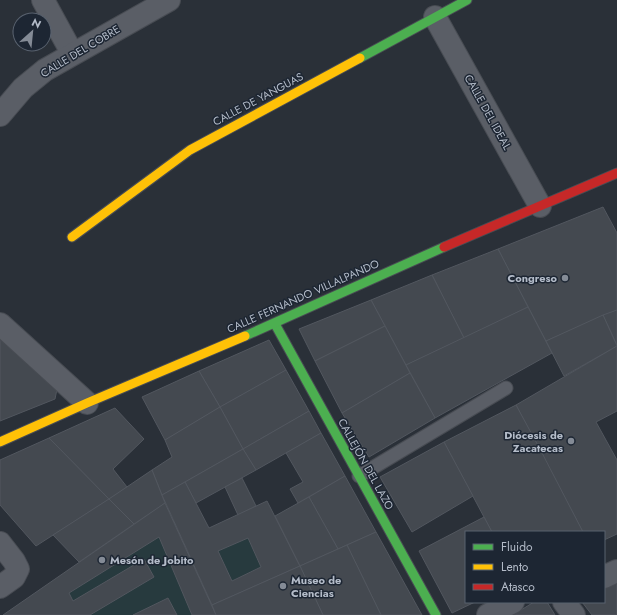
<svg xmlns="http://www.w3.org/2000/svg" width="617" height="615" viewBox="0 0 617 615" font-family="Jost,sans-serif">
	<style>
		.garden { fill: #273a3e }
		.building { fill: #444950; stroke: #52575f; fill-rule: evenodd }
		.lines { fill: none; stroke-linecap: round; stroke-linejoin: round }
		.lane-casing { stroke: #484c53; stroke-width: 15 }
		.street-casing { stroke: #484c53; stroke-width: 24 }
		.fast-casing { stroke: #484c53; stroke-width: 11 }
		.slow-casing { stroke: #484c53; stroke-width: 11 }
		.jam-casing { stroke: #484c53; stroke-width: 11 }
		.lane { stroke: #5a5e66; stroke-width: 13 }
		.street { stroke: #5a5e66; stroke-width: 22 }
		.fast { stroke: #4caf50; stroke-width: 9 }
		.slow { stroke: #ffc107; stroke-width: 9 }
		.jam { stroke: #c62828; stroke-width: 9 }
		.poi-dot { fill: #848b96; stroke: #1d2633; stroke-width: 1.5 }
		.labels { text-anchor: middle; dominant-baseline: central; stroke-width: 3; stroke-linejoin: round; paint-order: stroke }
		.street-label { font-size: 11px; fill: #b4bcc9; stroke: #1d2633 }
		.poi-label { font-size: 11px; font-weight: bold; fill: #b4bcc9; stroke: #1d2633; text-anchor: end }
	</style>
	<rect width="100%" height="100%" fill="#2a3038"/>
	<g class="garden">
		<path d="M159 537 192 615H90L154 577 144 559 73 601 69 593Z"/>
		<path d="M248 538 261 567 232 581 218 551Z"/>
	</g>
	<g class="building">
		<path d="M603 207 617 233V310L546 341 498 249Z"/>
		<path d="M498 249 528 307 464 338 432 275Z"/>
		<path d="M432 275 464 338 406 365 371 300Z"/>
		<path d="M371 300 385 326 315 361 299 329Z"/>
		<path d="M528 307 552 353 435 418 406 365Z"/>
		<path d="M617 310V345L603 315Z"/>
		<path d="M603 315 617 346 564 376 546 341Z"/>
		<path d="M385 326 410 373 342 413 315 361Z"/>
		<path d="M0 338 57 389 55 399 0 421Z"/>
		<path d="M269 340 286 370 220 407 199 371Z"/>
		<path d="M617 346V411L596 422 617 460V534L604 540V532H583L516 405Z"/>
		<path d="M286 370 309 411 243 449 220 407Z"/>
		<path d="M199 371 220 407 165 440 142 397Z"/>
		<path d="M410 373 435 418 369 457 342 413Z"/>
		<path d="M516 405 541 451 583 532H492L444 442Z"/>
		<path d="M220 407 243 449 162 495 152 470 172 457 165 440Z"/>
		<path d="M115 408 144 439 113 469 127 487 109 499 49 438Z"/>
		<path d="M309 411 321 433 256 470 243 449Z"/>
		<path d="M321 433 345 476 298 503 290 489 303 482 286 453Z"/>
		<path d="M49 438 109 499 36 546 0 505V460Z"/>
		<path d="M444 442 473 496 412 532 380 477Z"/>
		<path d="M243 449 256 470 196 503 185 482Z"/>
		<path d="M152 470 165 503 134 524 109 499Z"/>
		<path d="M345 476 376 532 338 549 309 497Z"/>
		<path d="M242 478 256 506 238 515 225 487Z"/>
		<path d="M185 482 209 528 267 501 300 566 212 605 162 495ZM248 538 261 567 232 581 218 551Z"/>
		<path d="M309 497 338 549 300 566 275 516Z"/>
		<path d="M109 499 134 524 79 562 53 535Z"/>
		<path d="M165 503 216 615H192L159 537 69 593 73 601 144 559 154 577 90 615H3Z"/>
		<path d="M484 517 492 532H466V602H475L452 613 419 551Z"/>
		<path d="M376 532 422 615H381L347 545Z"/>
		<path d="M347 545 381 615H323L300 566Z"/>
		<path d="M300 566 323 615H216L212 605Z"/>
		<path d="M617 580V615H592L582 602H604V588Z"/>
		<path d="M168 598 177 615H133Z"/>
		<path d="M534 602H547L555 615H513Z"/>
	</g>
	<g class="lines">
		<defs>
			<path id="lane" d="M359 476 506 388"/>
			<g id="street">
				<path d="M43 0 72 53"/>
				<path d="M435 17 540 206"/>
				<path d="M0 115 23 88 45 70 169 0"/>
				<path d="M0 324 87 403"/>
				<path d="M0 543 14 561 18 569 14 577 0 587"/>
				<path d="M604 577 617 571"/>
				<path d="M564 602 574 615"/>
				<path d="M488 615 513 602"/>
			</g>
			<g id="fast">
				<path d="M360 58 467 0"/>
				<path d="M275 324 436 615"/>
				<path d="M245 336 444 247"/>
			</g>
			<g id="slow">
				<path d="M72 237 190 150 360 58"/>
				<path d="M0 442 87 403 245 336"/>
			</g>
			<path id="jam" d="M444 247 617 173"/>
		</defs>
		<use href="#lane" class="lane-casing"/>
		<use href="#street" class="street-casing"/>
		<use href="#fast" class="fast-casing"/>
		<use href="#slow" class="slow-casing"/>
		<use href="#jam" class="jam-casing"/>
		<use href="#lane" class="lane"/>
		<use href="#street" class="street"/>
		<use href="#fast" class="fast"/>
		<use href="#slow" class="slow"/>
		<use href="#jam" class="jam"/>
	</g>
	<g class="poi-dot">
		<circle cx="565" cy="278" r="4"/>
		<circle cx="571" cy="441" r="4"/>
		<circle cx="102" cy="560" r="4"/>
		<circle cx="283" cy="586" r="4"/>
	</g>
	<g class="labels">
		<g class="street-label">
			<text transform="translate(80 51) rotate(-31)">CALLE DEL COBRE</text>
			<text transform="translate(258 99) rotate(-28)">CALLE DE YANGUAS</text>
			<text transform="translate(488 112) rotate(61)">CALLE DEL IDEAL</text>
			<text transform="translate(303 296) rotate(-24)">CALLE FERNANDO VILLALPANDO</text>
			<text transform="translate(366 464) rotate(61)">CALLEJÓN DEL LAZO</text>
		</g>
		<g class="poi-label">
			<text x="557" y="278">Congreso</text>
			<text x="563" y="435">Diócesis de<tspan x="563" dy="13">Zacatecas</tspan></text>
			<text x="110" y="560" text-anchor="start">Mesón de Jobito</text>
			<text x="291" y="580" text-anchor="start">Museo de<tspan x="291" dy="13">Ciencias</tspan></text>
		</g>
	</g>
	<rect x="465" y="531" width="140" height="72" fill="#1d2633" stroke="#59626f"/>
	<rect x="473" y="544" width="20" height="6" fill="#4caf50" stroke="#59626f"/>
	<text x="501" y="551" font-size="12" fill="#b4bcc9">Fluido</text>
	<rect x="473" y="564" width="20" height="6" fill="#ffc107" stroke="#59626f"/>
	<text x="501" y="571" font-size="12" fill="#b4bcc9">Lento</text>
	<rect x="473" y="584" width="20" height="6" fill="#c62828" stroke="#59626f"/>
	<text x="501" y="591" font-size="12" fill="#b4bcc9">Atasco</text>
	<g transform="translate(32 32) rotate(27)"><circle r="19" fill="#1d2633" stroke="#59626f"/>
	<path d="M0-3L7 15L0 10L-7 15Z" fill="#848b96"/>
	<text y="-6" font-size="11" font-weight="bold" text-anchor="middle" fill="#b4bcc9">N</text>
	</g>
</svg>
